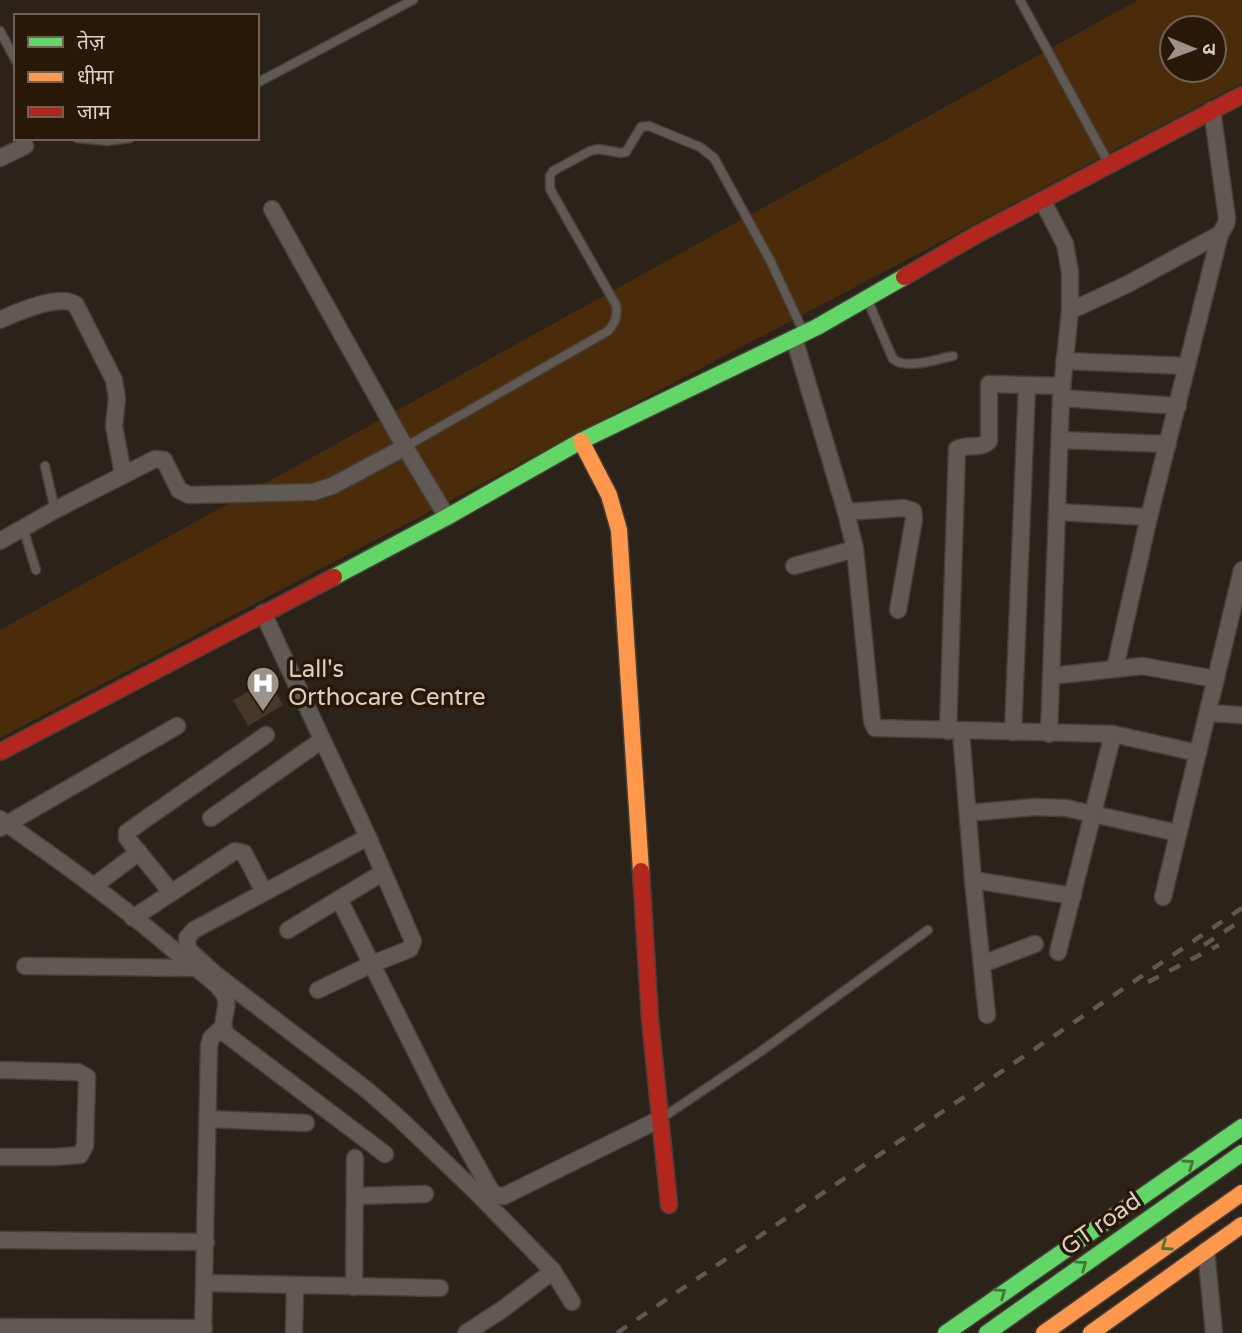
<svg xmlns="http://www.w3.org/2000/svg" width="1242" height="1333" viewBox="0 0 1242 1333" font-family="'Varela Round','Noto Sans Devanagari',sans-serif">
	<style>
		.green { fill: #4a2c0b; fill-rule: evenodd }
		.building { fill: #463829 }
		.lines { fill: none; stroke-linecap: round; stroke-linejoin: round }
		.lane-casing { stroke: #473f38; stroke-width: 11 }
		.street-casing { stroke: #473f38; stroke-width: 19 }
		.fast-casing { stroke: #473f38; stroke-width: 19 }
		.slow-casing { stroke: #473f38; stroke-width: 19 }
		.jam-casing { stroke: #473f38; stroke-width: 19 }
		.lane { stroke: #615953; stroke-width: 8 }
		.street { stroke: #615953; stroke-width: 16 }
		.fast { stroke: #63d668; stroke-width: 16 }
		.slow { stroke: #ff974d; stroke-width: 16 }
		.jam { stroke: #b3261e; stroke-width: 16 }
		.rail { stroke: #605951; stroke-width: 4.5; stroke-dasharray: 12 12; stroke-linecap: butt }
		.oneway { stroke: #467738 }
		.labels { text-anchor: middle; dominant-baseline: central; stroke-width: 7; stroke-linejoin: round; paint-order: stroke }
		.poi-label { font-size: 24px; fill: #dbcfc6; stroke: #291808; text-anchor: start }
		.street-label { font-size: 24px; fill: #dbcfc6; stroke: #291808 }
	</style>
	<rect width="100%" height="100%" fill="#2b221a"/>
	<path class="green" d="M1138 0H1242V83L0 738V630ZM1172 28H1214V70H1172Z"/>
	<path class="building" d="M269 680 283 705 248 726 233 700Z"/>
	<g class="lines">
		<defs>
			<g id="lane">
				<path d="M1020 0 1108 162"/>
				<path d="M0 31 16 61"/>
				<path d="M257 83 413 0"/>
				<path d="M77 138 107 141 130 138"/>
				<path d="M868 301 893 359C907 370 936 359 953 356"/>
				<path d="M405 447 608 331C615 323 618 316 616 305L550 189V176L553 171 590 151 599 149 621 153 626 152 641 127 649 126 700 147 714 158 770 260 803 331"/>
				<path d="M45 466 55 510"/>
				<path d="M23 528 36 570"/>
				<path d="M662 1118 760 1052 928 930"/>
			</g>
			<g id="street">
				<path d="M0 158 25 146"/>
				<path d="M1042 200 1065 244 1070 272V311L1061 398 1049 734"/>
				<path d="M272 209 405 447 447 517"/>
				<path d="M1070 311 1128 284 1220 234 1226 224 1227 218 1212 110"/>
				<path d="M0 320C17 312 61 293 76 305L114 380 117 398 114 426 123 474"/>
				<path d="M794 338 846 512 904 508 913 511 914 519 898 610"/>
				<path d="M1064 361 1187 366"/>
				<path d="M1061 398 1178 406"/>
				<path d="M1060 440 1168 444"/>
				<path d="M846 512 855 549 872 721 875 728 1113 734 1198 753"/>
				<path d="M1058 512 1149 517"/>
				<path d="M0 541 55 510 155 459 164 460 179 490 189 495 313 492 332 486 405 447"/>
				<path d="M794 566 855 549"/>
				<path d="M263 613 368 837 413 941 410 949 372 964 318 990"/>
				<path d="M1115 668 1149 517 1220 234"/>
				<path d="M1051 676 1142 666 1216 679"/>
				<path d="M1208 713 1242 715"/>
				<path d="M948 731 957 449C966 443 981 450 989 441V384L1062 386"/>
				<path d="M961 732 973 880 987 1015"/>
				<path d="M1013 732 1027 385"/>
				<path d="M969 813 1034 807 1066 808 1178 833"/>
				<path d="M211 818 322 740"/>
				<path d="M0 819C63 863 126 908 184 959 196 969 215 980 224 994 232 1008 217 1022 227 1035L385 1154"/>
				<path d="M0 828 177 726"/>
				<path d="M368 837 194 930 187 938 188 949 215 974 367 1090 401 1120 478 1194 553 1271 572 1302"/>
				<path d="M973 880 1073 896"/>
				<path d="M94 886 139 852"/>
				<path d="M171 892 127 838V832L266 735"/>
				<path d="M1163 897 1242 570"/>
				<path d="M339 899 438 1096 491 1191 495 1195 504 1196 660 1119"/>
				<path d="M133 918 235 851 244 853 264 892"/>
				<path d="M288 930 382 873"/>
				<path d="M1058 952 1113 734"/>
				<path d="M982 964 1035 944"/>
				<path d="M25 966 195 968"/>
				<path d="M0 1070 78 1072 87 1077 85 1146 80 1155 55 1157H0"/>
				<path d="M208 1119 306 1123"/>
				<path d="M356 1196 425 1194"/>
				<path d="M0 1240 206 1242"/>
				<path d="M1206 1250 1214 1333"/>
				<path d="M205 1283 440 1288"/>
				<path d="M354 1287 355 1158"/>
				<path d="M0 1327 204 1328"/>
				<path d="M203 1333 209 1046 211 1038 223 1027"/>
				<path d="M294 1333 295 1286"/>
				<path d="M466 1333 503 1309 553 1271"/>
			</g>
			<g id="fast">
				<path d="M334 577 447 517 581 441 817 327 904 277"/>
				<path d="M946 1333 1242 1127"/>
				<path d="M987 1333 1242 1153"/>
			</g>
			<g id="slow">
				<path d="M581 441 609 495 619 530 641 871"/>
				<path d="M1044 1333 1242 1193"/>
				<path d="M1091 1333 1242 1225"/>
			</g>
			<g id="jam">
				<path d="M904 277 976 235 1242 95"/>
				<path d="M0 752 334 577"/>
				<path d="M641 871 650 1019 669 1205"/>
			</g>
		</defs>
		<use href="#lane" class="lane-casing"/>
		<use href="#street" class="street-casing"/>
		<use href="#fast" class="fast-casing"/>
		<use href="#slow" class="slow-casing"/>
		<use href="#jam" class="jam-casing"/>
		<use href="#lane" class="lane"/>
		<use href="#street" class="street"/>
		<use href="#fast" class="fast"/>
		<use href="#slow" class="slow"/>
		<use href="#jam" class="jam"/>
		<g class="rail">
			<path d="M1204 945 1242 920"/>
			<path d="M1148 982 1219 945"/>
			<path d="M617 1333 1242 908"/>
		</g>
	</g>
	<defs><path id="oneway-chevron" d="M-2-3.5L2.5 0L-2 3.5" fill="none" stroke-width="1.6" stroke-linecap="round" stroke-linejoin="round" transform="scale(1.75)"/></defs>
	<g class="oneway">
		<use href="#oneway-chevron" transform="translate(1189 1164) rotate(-35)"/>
		<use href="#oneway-chevron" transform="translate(1166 1246) rotate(145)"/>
		<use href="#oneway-chevron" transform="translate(1082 1265) rotate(-36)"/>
		<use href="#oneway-chevron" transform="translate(1001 1293) rotate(-35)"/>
	</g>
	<defs>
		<symbol id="hospital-pin" viewBox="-11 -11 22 30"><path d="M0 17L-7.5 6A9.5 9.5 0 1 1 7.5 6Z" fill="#9d928a" stroke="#291808"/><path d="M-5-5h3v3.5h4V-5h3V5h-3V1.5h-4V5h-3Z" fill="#fff"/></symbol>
	</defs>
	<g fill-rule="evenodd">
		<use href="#hospital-pin" x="244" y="664" width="38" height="52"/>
	</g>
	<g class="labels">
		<g class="poi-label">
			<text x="288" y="669">Lall's<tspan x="288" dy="28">Orthocare Centre</tspan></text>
		</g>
		<g class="street-label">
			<text transform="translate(1101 1224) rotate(-35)">GT road</text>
		</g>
	</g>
	<rect x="14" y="14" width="245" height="126" fill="#291808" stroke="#706154" stroke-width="2"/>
	<rect x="28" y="37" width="35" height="10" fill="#63d668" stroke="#706154" stroke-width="2"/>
	<text x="77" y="49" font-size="21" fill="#dbcfc6">तेज़</text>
	<rect x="28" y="72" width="35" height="10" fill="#ff974d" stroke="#706154" stroke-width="2"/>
	<text x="77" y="84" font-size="21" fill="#dbcfc6">धीमा</text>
	<rect x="28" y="107" width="35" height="10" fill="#b3261e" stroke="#706154" stroke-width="2"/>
	<text x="77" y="119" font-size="21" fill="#dbcfc6">जाम</text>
	<g transform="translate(1193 49) rotate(91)"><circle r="33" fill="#291808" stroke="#706154" stroke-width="2"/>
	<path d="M0-5L12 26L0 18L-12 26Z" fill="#9d928a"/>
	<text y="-10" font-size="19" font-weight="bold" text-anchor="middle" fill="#dbcfc6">उ</text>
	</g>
</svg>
